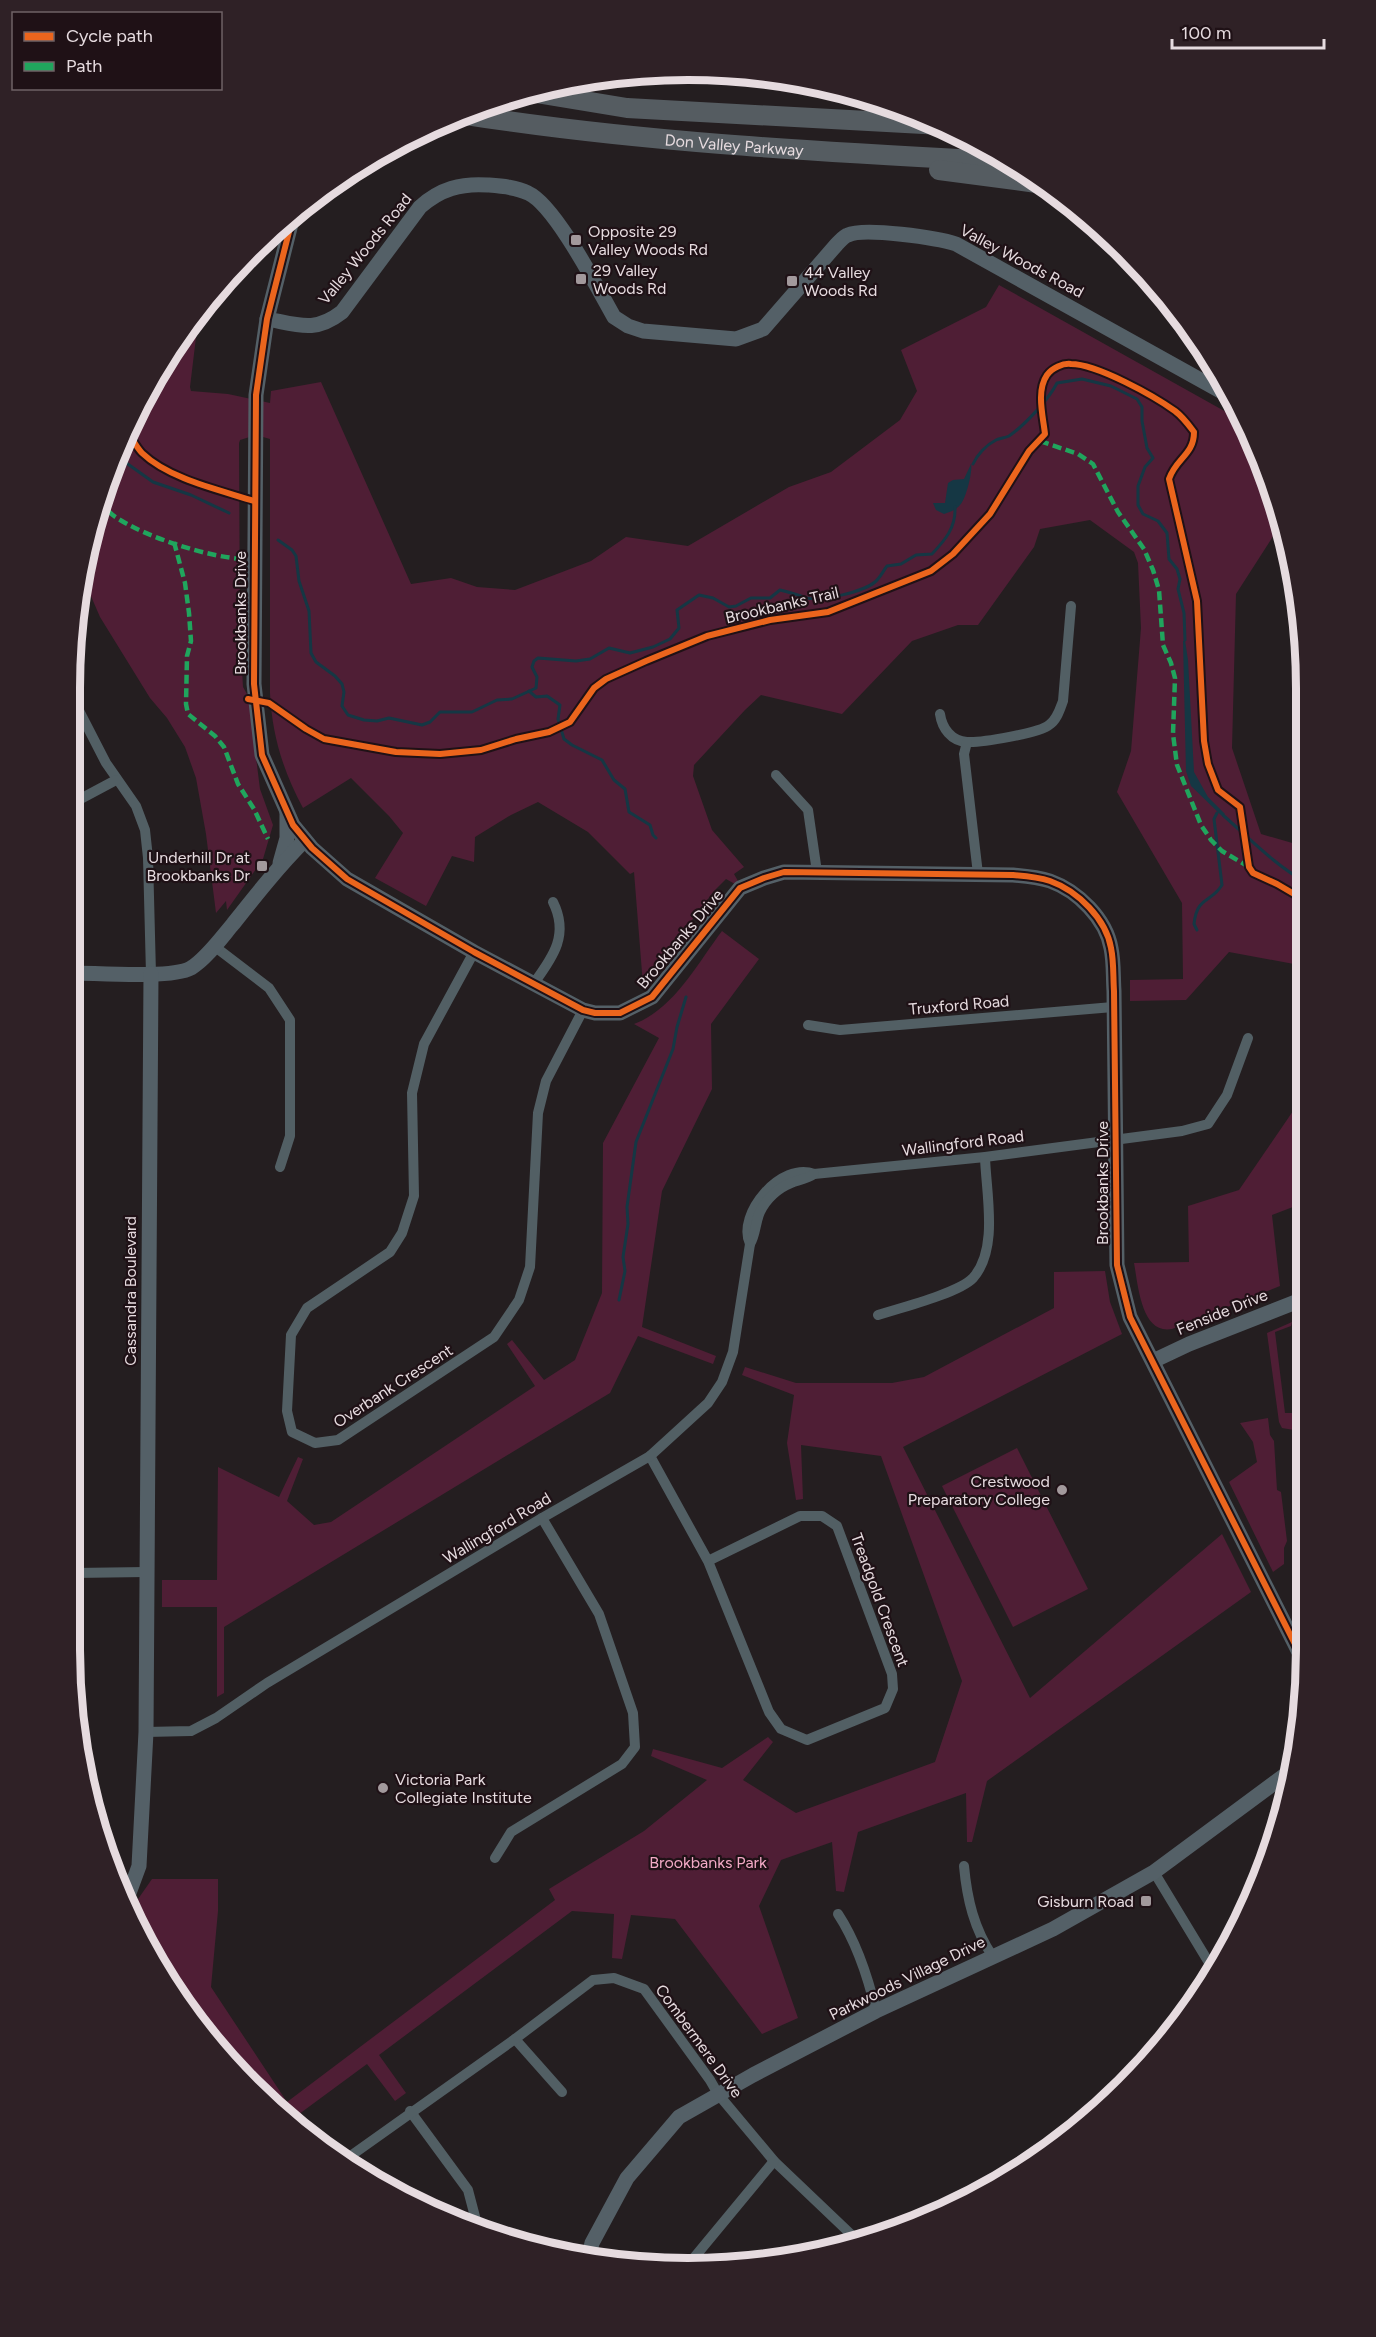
<svg xmlns="http://www.w3.org/2000/svg" width="1376" height="2337" viewBox="0 0 1376 2337" font-family="Figtree,sans-serif">
	<style>
		.green { fill: #4f1e35 }
		.water { fill: #153744 }
		.lines { fill: none; stroke-linecap: round; stroke-linejoin: round }
		.stream { stroke: #153744; stroke-width: 3 }
		.street { stroke: #525f64; stroke-width: 10 }
		.secondary { stroke: #546067; stroke-width: 15 }
		.highway { stroke: #555c61; stroke-width: 20 }
		.quiet { stroke: #20a55d; stroke-width: 4.5; stroke-dasharray: 9 4.5; stroke-linecap: butt }
		.cycleway-casing { stroke: #1f1116; stroke-width: 10 }
		.cycleway { stroke: #eb651d; stroke-width: 6 }
		.poi-dot { fill: #a2999c; stroke: #1f1116; stroke-width: 2 }
		.labels { text-anchor: middle; dominant-baseline: central; stroke-width: 4.5; stroke-linejoin: round; paint-order: stroke }
		.street-label { font-size: 16px; fill: #e6dbdf; stroke: #1f1116 }
		.poi-label { font-size: 16px; fill: #e6dbdf; stroke: #1f1116; text-anchor: start }
		.park-label { font-size: 16px; fill: #f2a9c5; stroke: #1f1116 }
		.rim { fill: none; stroke: #e6dbdf; stroke-width: 8 }
	</style>
	<rect width="100%" height="100%" fill="#241e20"/>
	<g class="green">
		<path d="M999 285 1244 422 1274 489 1281 524 1236 594 1232 748 1261 834 1306 847V1007L1293 975 1294 964 1229 952 1186 1000 1130 1001V980L1183 979 1182 903 1117 792 1131 751 1141 628 1138 563 1134 552 1090 520 1040 529 1034 547 978 625H958L912 641 842 714 761 695 745 710 694 765 693 776 712 830 744 867 734 874 742 888 726 879 714 891 643 985 634 872 630 874 588 832 538 802 511 815 475 837 474 862 452 856 426 906 375 878 403 833 389 816 351 778 303 808C283 771 272 735 270 693V439L256 435 240 440 239 443 240 636 243 687 252 703V726L260 789 273 825 263 859 227 910 226 901 216 913 206 834 196 778 185 747 167 718 150 698 100 617 84 580 102 489 173 344 187 328 197 329 190 387 191 391 228 394 270 403 271 391 321 382 411 584 451 578 477 587 515 590 591 561 626 537 688 546 789 487 831 472 900 420 917 391 901 350 986 307Z"/>
		<path d="M722 931 759 959 711 1024 712 1089 662 1191 642 1327 716 1356 713 1364 638 1336 610 1393 224 1627V1693L217 1697V1607H162V1580H217L218 1467 279 1497 298 1457 303 1459 287 1501 314 1525 331 1522 535 1386 507 1344 512 1340 544 1380 575 1360 602 1293 603 1143 659 1038 634 1024C674 1009 697 964 722 931Z"/>
		<path d="M1306 1092V1202L1272 1215 1280 1286 1172 1329C1141 1335 1138 1284 1134 1263L1189 1262 1188 1206 1239 1190Z"/>
		<path d="M1105 1271 1110 1302 1122 1334 903 1447 1030 1698 1222 1534 1251 1592 987 1781 972 1842H967L966 1793 858 1832 844 1892 836 1891 832 1842 781 1860 759 1906 798 2018 762 2034 675 1919 631 1915 622 1959 612 1958 614 1914 572 1911 379 2055 406 2093 395 2101 367 2064 291 2120 251 2087 197 2026 133 1923 129 1912 152 1879H218V1911L211 1987 287 2102 555 1900 549 1889 644 1831 707 1780 651 1756 653 1749 722 1768 768 1737 773 1742 743 1780 796 1813 935 1762 962 1681 881 1456 801 1445 803 1499 796 1500 787 1443 794 1395 742 1375 745 1367 796 1383H892L924 1377 1054 1308V1272Z"/>
		<path d="M1292 1322 1291 1326 1275 1332 1285 1413H1294V1430L1282 1428 1279 1422 1267 1333Z"/>
		<path d="M1268 1418 1270 1435 1274 1441 1277 1490 1281 1492 1287 1541 1284 1548V1564L1273 1572 1229 1482 1257 1462 1253 1442 1240 1423Z"/>
		<path d="M1017 1448 1088 1589 1013 1627 942 1486Z"/>
	</g>
	<g class="water">
		<path d="M971 464C973 470 966 500 960 505 956 510 950 512 944 514L936 510 933 503H945L948 483 953 480 964 479Z"/>
		<path d="M1185 640 1188 660 1194 772 1208 797 1225 814 1223 817 1191 786 1186 771 1183 641Z"/>
	</g>
	<g class="lines">
		<g class="stream">
			<path d="M118 457 153 482 191 495 229 513"/>
			<path d="M973 464C977 455 986 445 996 440 1000 438 1005 438 1009 436 1025 425 1049 399 1057 383L1082 379 1111 386 1137 399 1142 407V421L1147 448 1153 458 1145 467 1138 486V505L1143 514 1158 521 1167 533 1169 559 1177 569 1180 579 1178 589 1184 613 1185 640"/>
			<path d="M278 540 292 550 296 556 299 581 309 611 311 653 316 662 335 676 342 684 344 692 342 706 348 715 364 720 377 721 389 718 422 725 430 722 440 712H472L497 700 512 699 536 688 537 677 532 667 534 661 538 658 576 661 590 659 609 648 630 653 653 647 670 639 679 628 677 610 699 595 713 598 729 607 736 606 751 598H770L780 590C789 592 798 595 807 598 823 601 863 592 875 582 880 578 883 571 887 566L901 564 916 555 932 554C945 540 956 528 955 507"/>
			<path d="M529 691 536 697 547 696 560 705 558 719 564 739 572 745 602 760 614 780 625 789 629 812 650 825 653 835 656 838"/>
			<path d="M1224 816C1248 837 1278 868 1306 882"/>
			<path d="M1197 930 1194 924C1197 896 1211 903 1222 885L1214 819 1217 813"/>
			<path d="M619 1300 625 1271 623 1257 628 1224 627 1207 636 1142 673 1049 677 1027 686 997"/>
		</g>
		<g class="street">
			<path d="M71 695 106 763 136 806 145 830 148 858 151 974"/>
			<path d="M940 714C942 728 951 741 967 742 980 743 1040 733 1049 725 1057 720 1060 709 1063 701L1071 606"/>
			<path d="M967 742 964 754 978 874"/>
			<path d="M776 775 808 810 817 872"/>
			<path d="M71 804 116 780"/>
			<path d="M214 946 269 988 290 1020V1136L280 1167"/>
			<path d="M474 952 424 1044 412 1093 414 1196 402 1233 390 1252 307 1308 291 1335 287 1411 292 1432 315 1443 338 1440 494 1337 519 1300 530 1267 538 1113 546 1081 583 1010"/>
			<path d="M534 983C554 956 569 934 553 902"/>
			<path d="M808 1025 840 1030 1113 1007"/>
			<path d="M750 1244C736 1214 782 1161 814 1174L985 1157 1182 1131 1208 1124 1227 1095 1248 1038"/>
			<path d="M878 1315C900 1308 959 1293 973 1278 999 1249 986 1193 985 1157"/>
			<path d="M650 1456 708 1561 769 1712 781 1729 807 1740 885 1708 893 1689 892 1674 837 1526 822 1516H800L708 1561"/>
			<path d="M74 1573 146 1572"/>
			<path d="M146 1732 191 1731 216 1718 267 1683 542 1518 650 1456 708 1403 722 1382 733 1352 750 1244C756 1234 755 1223 760 1212 766 1199 778 1188 791 1183 799 1180 807 1179 814 1174"/>
			<path d="M495 1858 511 1832 622 1764 635 1747 633 1713 599 1614 542 1518"/>
			<path d="M964 1866C967 1899 974 1929 993 1957"/>
			<path d="M1154 1872 1214 1971"/>
			<path d="M838 1914C857 1943 868 1977 876 2011"/>
			<path d="M515 2039 562 2092"/>
			<path d="M410 2111 468 2190 478 2228"/>
			<path d="M342 2162 515 2039 593 1980 614 1978 644 1989 710 2080 718 2094 774 2161 858 2241"/>
			<path d="M688 2265 774 2161"/>
		</g>
		<g class="secondary">
			<path d="M293 216 267 319 256 395 254 684 262 755 293 825 312 848 347 879 474 952 583 1010 595 1013H620L652 997 740 888 764 878 784 872 1013 875C1026 876 1038 877 1050 881 1078 891 1106 919 1111 948 1114 962 1113 977 1114 991L1117 1265 1130 1317 1306 1666"/>
			<path d="M267 319C299 325 315 333 342 312L420 207C440 189 461 183 488 185 501 186 516 187 528 193 555 205 598 289 614 317L628 326 643 331 736 339 763 329 837 244C840 241 844 236 848 235 864 227 938 238 956 244L1233 398"/>
			<path d="M280 863 287 838V813"/>
			<path d="M72 973C97 973 171 979 191 968 206 959 222 937 233 924 256 895 279 866 305 840"/>
			<path d="M1153 1361 1189 1344 1306 1298"/>
			<path d="M125 1904 139 1866 146 1732 151 974"/>
			<path d="M588 2259 592 2243 627 2178 679 2117 753 2075 876 2011 1053 1929 1154 1872 1289 1772"/>
		</g>
		<g class="highway">
			<path d="M530 92 627 108 942 125"/>
			<path id="s1" d="M460 114C642 143 827 152 1011 162"/>
			<path d="M939 170 1044 184"/>
		</g>
		<g class="quiet">
			<path d="M1040 441 1078 454 1093 464 1118 512 1144 549 1153 570 1159 590 1163 645 1171 663 1175 678 1173 734 1177 765 1201 825 1211 840 1222 851 1249 867"/>
			<path d="M99 502C105 507 110 514 117 518 146 537 210 558 245 559"/>
			<path d="M174 542 185 583 189 613 191 641 187 656 186 704 188 714 215 736 224 747 238 784 254 809 268 839"/>
		</g>
		<defs>
			<g id="cycleway">
				<path d="M293 216 267 319 256 395 254 684 262 755 293 825 312 848 347 879 474 952 583 1010 595 1013H620L652 997 740 888 764 878 784 872 1013 875C1026 876 1038 877 1050 881 1078 891 1106 919 1111 948 1114 962 1113 977 1114 991L1117 1265 1130 1317 1306 1666"/>
				<path d="M129 434C133 440 137 448 142 453 169 479 220 490 254 501"/>
				<path d="M248 699 269 703 306 729 324 739 396 752 440 754 481 750 516 739 549 732 570 722 594 688 606 679 646 661 707 636 770 620 828 612 931 571 953 554 990 514 1029 451 1045 434C1043 416 1036 391 1047 375 1052 368 1063 363 1071 364 1097 364 1154 396 1175 411 1183 417 1188 424 1194 432 1194 455 1176 458 1169 479L1197 601 1204 741 1208 764 1218 790 1240 807 1249 867 1253 873 1277 884 1306 901"/>
			</g>
		</defs>
		<use href="#cycleway" class="cycleway-casing"/>
		<use href="#cycleway" class="cycleway"/>
	</g>
	<g class="poi-dot">
		<rect x="570" y="234" width="12" height="12" rx="3"/>
		<rect x="575" y="273" width="12" height="12" rx="3"/>
		<rect x="786" y="275" width="12" height="12" rx="3"/>
		<rect x="256" y="860" width="12" height="12" rx="3"/>
		<circle cx="1062" cy="1490" r="6"/>
		<circle cx="383" cy="1788" r="6"/>
		<rect x="1140" y="1895" width="12" height="12" rx="3"/>
	</g>
	<g class="labels">
		<g class="street-label">
			<text stroke="none"><textPath href="#s1" startOffset="276">Don Valley Parkway</textPath></text>
			<text transform="translate(365 249) rotate(-51)">Valley Woods Road</text>
			<text transform="translate(1022 261) rotate(28)">Valley Woods Road</text>
			<text transform="translate(782 605) rotate(-13)">Brookbanks Trail</text>
			<text transform="translate(240 613) rotate(-90)">Brookbanks Drive</text>
			<text transform="translate(680 939) rotate(-50)">Brookbanks Drive</text>
			<text transform="translate(959 1005) rotate(-5)">Truxford Road</text>
			<text transform="translate(963 1143) rotate(-7)">Wallingford Road</text>
			<text transform="translate(1102 1183) rotate(-90)">Brookbanks Drive</text>
			<text transform="translate(130 1291) rotate(-90)">Cassandra Boulevard</text>
			<text transform="translate(1222 1312) rotate(-22)">Fenside Drive</text>
			<text transform="translate(393 1386) rotate(-33)">Overbank Crescent</text>
			<text transform="translate(497 1528) rotate(-31)">Wallingford Road</text>
			<text transform="translate(880 1600) rotate(70)">Treadgold Crescent</text>
			<text transform="translate(907 1978) rotate(-26)">Parkwoods Village Drive</text>
			<text transform="translate(699 2041) rotate(54)">Combermere Drive</text>
		</g>
		<g class="poi-label">
			<text x="588" y="231">Opposite 29<tspan x="588" dy="18">Valley Woods Rd</tspan></text>
			<text x="593" y="270">29 Valley<tspan x="593" dy="18">Woods Rd</tspan></text>
			<text x="804" y="272">44 Valley<tspan x="804" dy="18">Woods Rd</tspan></text>
			<text x="250" y="857" text-anchor="end">Underhill Dr at<tspan x="250" dy="18">Brookbanks Dr</tspan></text>
			<text x="1050" y="1481" text-anchor="end">Crestwood<tspan x="1050" dy="18">Preparatory College</tspan></text>
			<text x="395" y="1779">Victoria Park<tspan x="395" dy="18">Collegiate Institute</tspan></text>
			<text x="1134" y="1901" text-anchor="end">Gisburn Road</text>
		</g>
		<g class="park-label">
			<text x="708" y="1862">Brookbanks Park</text>
		</g>
	</g>
	<path d="M0 0H1376V2337H0ZM688 80H688A608 608 0 0 1 1296 688V1650A608 608 0 0 1 688 2258H688A608 608 0 0 1 80 1650V688A608 608 0 0 1 688 80Z" fill="#2f2126" fill-rule="evenodd"/>
	<path class="rim" d="M688 80H688A608 608 0 0 1 1296 688V1650A608 608 0 0 1 688 2258H688A608 608 0 0 1 80 1650V688A608 608 0 0 1 688 80Z"/>
	<rect x="12" y="12" width="210" height="78" fill="#1f1116" stroke="#6f6266" stroke-width="1.5"/>
	<rect x="24" y="32" width="30" height="9" fill="#eb651d" stroke="#6f6266" stroke-width="1.5"/>
	<text x="66" y="42" font-size="18" fill="#e6dbdf">Cycle path</text>
	<rect x="24" y="62" width="30" height="9" fill="#20a55d" stroke="#6f6266" stroke-width="1.5"/>
	<text x="66" y="72" font-size="18" fill="#e6dbdf">Path</text>
	<path d="M1172 39v9h152v-9" fill="none" stroke="#e6dbdf" stroke-width="3"/>
	<text x="1181" y="39" font-size="18" fill="#e6dbdf" stroke="#1f1116" stroke-width="4.5" paint-order="stroke">100 m</text>
</svg>
